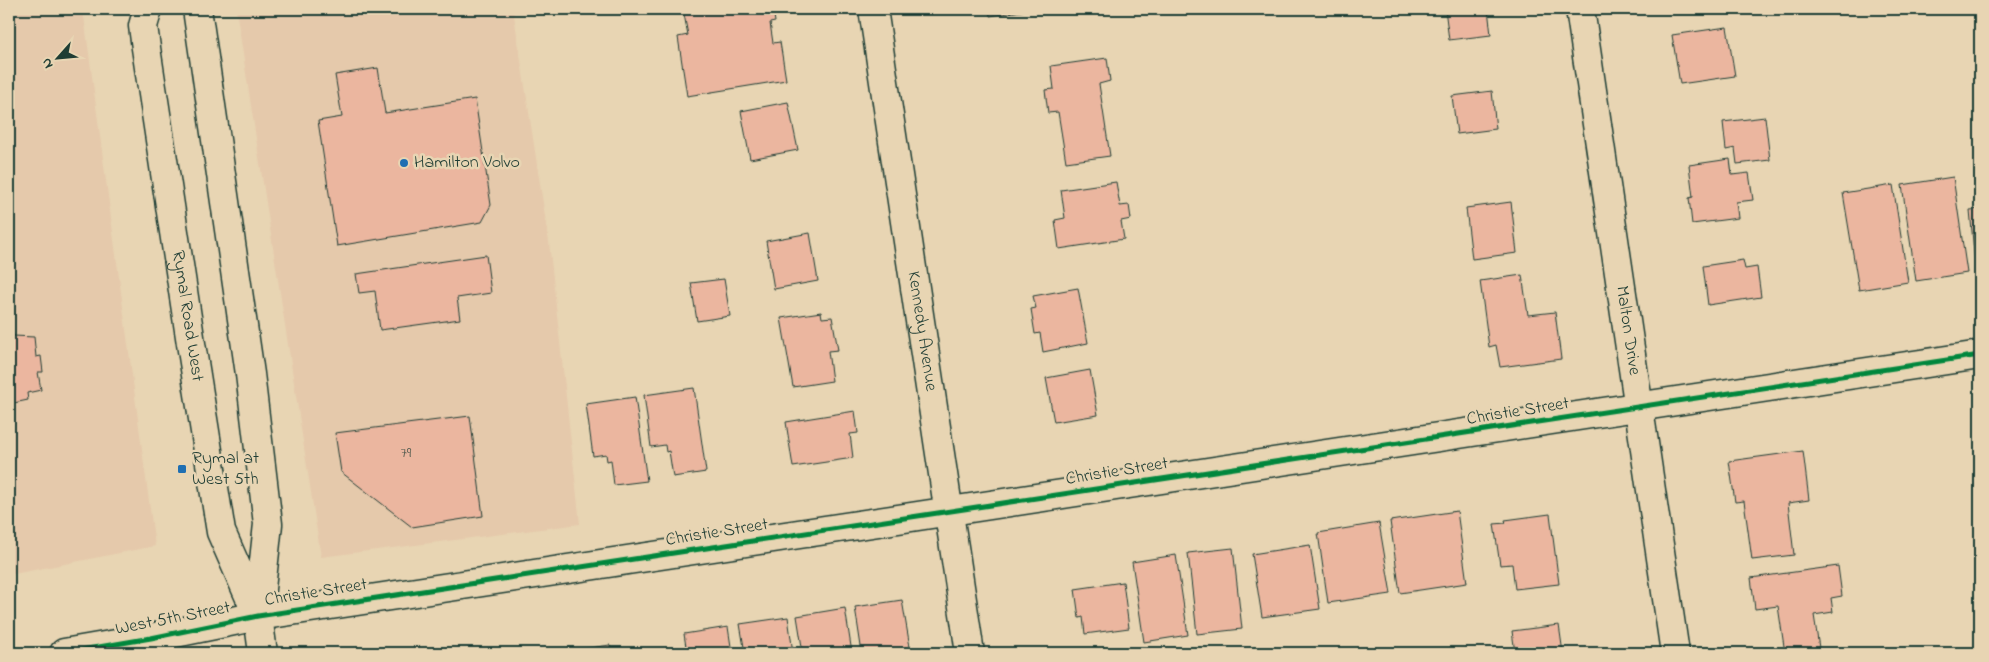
<svg xmlns="http://www.w3.org/2000/svg" width="1989" height="662" viewBox="0 0 1989 662" font-family="'Indie Flower',sans-serif">
	<style>
		.built { fill: #e5c9ab }
		.building { fill: #ebb69f; stroke: #1f3d34 }
		.lines { fill: none; stroke-linecap: round; stroke-linejoin: round }
		.minor-casing { stroke: #1f3d34; stroke-width: 31 }
		.tertiary-casing { stroke: #1f3d34; stroke-width: 31 }
		.secondary-casing { stroke: #1f3d34; stroke-width: 31 }
		.minor { stroke: #e8d5b3; stroke-width: 28 }
		.tertiary { stroke: #e8d5b3; stroke-width: 28 }
		.secondary { stroke: #e8d5b3; stroke-width: 28 }
		.cycleway-casing { stroke: #e8d5b3; stroke-width: 8 }
		.cycleway { stroke: #00873e; stroke-width: 5 }
		.poi-dot { fill: #1f6fb2; stroke: #e8d5b3; stroke-width: 2 }
		.labels { text-anchor: middle; dominant-baseline: central; stroke-width: 5; stroke-linejoin: round; paint-order: stroke }
		.number-label { font-size: 15px; fill: #525b4f }
		.poi-label { font-size: 18px; fill: #1f3d34; stroke: #e8d5b3; text-anchor: start }
		.street-label { font-size: 18px; fill: #1f3d34; stroke: #e8d5b3 }
	</style>
	<rect width="100%" height="100%" fill="#e8d5b3"/>
	<filter id="ink" filterUnits="userSpaceOnUse"><feTurbulence type="fractalNoise" baseFrequency=".02" numOctaves="2"/><feDisplacementMap in="SourceGraphic" scale="10" xChannelSelector="R" yChannelSelector="G"/><feConvolveMatrix kernelMatrix="1 2 1 2 8 2 1 2 1" color-interpolation-filters="sRGB"/></filter>
	<g filter="url(#ink)">
		<g class="built">
			<path d="M9 9H83L155 546 9 575Z"/>
			<path d="M236 9H513L549 242 580 524 321 557Z"/>
		</g>
		<g class="building">
			<path d="M683 9H773L775 22 770 23 773 43 780 42 786 80 687 96 678 37 688 35Z"/>
			<path d="M989 9H1033L990 16Z"/>
			<path d="M1445 9H1488L1491 35 1449 40Z"/>
			<path d="M1727 27 1735 76 1680 84 1672 35Z"/>
			<path d="M1107 58 1110 81 1099 84 1110 156 1066 162 1058 112 1048 113 1045 90 1054 89 1051 66Z"/>
			<path d="M378 68 385 113 475 99 491 205 482 222 337 246 318 121 342 117 335 75Z"/>
			<path d="M1492 91 1496 129 1457 134 1452 96Z"/>
			<path d="M788 102 798 150 750 159 741 111Z"/>
			<path d="M1765 117 1770 160 1737 164 1735 148 1726 150 1723 122Z"/>
			<path d="M1730 159 1732 175 1749 173 1753 200 1736 202 1738 218 1692 224 1689 198 1693 197 1689 165Z"/>
			<path d="M1953 177 1967 273 1916 281 1902 185Z"/>
			<path d="M1116 182 1120 206 1129 205 1131 219 1121 221 1124 239 1059 249 1055 220 1065 218 1061 190Z"/>
			<path d="M1893 185 1908 282 1859 290 1843 193Z"/>
			<path d="M1511 202 1517 253 1472 259 1466 208Z"/>
			<path d="M1980 209V274H1976L1970 210Z"/>
			<path d="M810 233 818 281 774 289 766 241Z"/>
			<path d="M486 255 491 293 457 298 460 319 380 330 375 291 359 293 356 274Z"/>
			<path d="M1743 260 1745 269 1757 267 1761 297 1708 305 1703 266Z"/>
			<path d="M1522 275 1528 315 1555 312 1561 359 1500 367 1496 345 1489 347 1480 281Z"/>
			<path d="M724 279 730 316 697 321 691 283Z"/>
			<path d="M1078 288 1088 343 1043 352 1040 333 1035 334 1031 309 1036 308 1033 296Z"/>
			<path d="M821 312 822 318 832 317 838 350 828 351 832 381 793 387 781 318Z"/>
			<path d="M12 330 14 336 34 337 36 357 41 356 43 372H38L41 390 27 393 28 400 9 404V331Z"/>
			<path d="M1090 370 1098 415 1054 422 1046 378Z"/>
			<path d="M694 388 706 472 673 477 669 451 666 452 665 445 651 447 644 395Z"/>
			<path d="M635 397 647 481 614 485 611 460 607 461 606 454 593 456 586 404Z"/>
			<path d="M855 411 858 433 850 434 853 458 793 467 786 422Z"/>
			<path d="M470 416 483 516 412 527 341 472 335 433Z"/>
			<path d="M1803 451 1809 500 1788 503 1794 555 1752 560 1744 501 1735 502 1729 461Z"/>
			<path d="M1457 511 1467 583 1400 593 1390 521Z"/>
			<path d="M1550 514 1559 584 1515 589 1512 564 1500 565 1494 524 1506 523 1505 520Z"/>
			<path d="M1379 523 1391 594 1328 603 1318 533Z"/>
			<path d="M1310 545 1320 609 1262 617 1252 554Z"/>
			<path d="M1233 548 1242 629 1197 634 1188 553Z"/>
			<path d="M1176 555 1188 635 1144 642 1132 562Z"/>
			<path d="M1838 566 1842 596 1831 598 1833 612 1814 615 1819 648 1785 653 1778 606 1755 609 1751 578Z"/>
			<path d="M1123 582 1129 628 1085 634 1083 617 1079 618 1075 589Z"/>
			<path d="M902 600 911 653H862L855 607Z"/>
			<path d="M845 608 852 653H803L797 616Z"/>
			<path d="M788 617 793 653H745L740 624Z"/>
			<path d="M1559 625 1563 653H1515L1512 631Z"/>
			<path d="M728 627 732 653H687L684 634Z"/>
			<path d="M610 645 612 653H562V652Z"/>
		</g>
		<g class="lines">
			<defs>
				<g id="minor">
					<path id="s1" d="M873 9 970 653"/>
					<path id="s2" d="M1580 9 1675 653"/>
				</g>
				<path id="tertiary" d="M64 653 151 638 258 616 1980 355"/>
				<g id="secondary">
					<path id="s3" d="M148 9 143 26 146 48 192 350 221 532 258 616 263 653"/>
					<path d="M197 9 250 374 268 524 258 616"/>
				</g>
			</defs>
			<use href="#minor" class="minor-casing"/>
			<use href="#tertiary" class="tertiary-casing"/>
			<use href="#secondary" class="secondary-casing"/>
			<use href="#minor" class="minor"/>
			<use href="#tertiary" class="tertiary"/>
			<use href="#secondary" class="secondary"/>
			<defs>
				<path id="cycleway" d="M64 653 151 638 258 616 1980 355"/>
			</defs>
			<use href="#cycleway" class="cycleway-casing"/>
			<use href="#cycleway" class="cycleway"/>
		</g>
	</g>
	<g class="poi-dot">
		<circle cx="404" cy="163" r="5"/>
		<rect x="177" y="464" width="10" height="10" rx="2.5"/>
	</g>
	<g class="labels">
		<g class="number-label">
			<text x="406" y="453">79</text>
		</g>
		<g class="poi-label">
			<text x="414" y="163">Hamilton Volvo</text>
			<text x="192" y="459">Rymal at<tspan x="192" dy="21">West 5th</tspan></text>
		</g>
		<g class="street-label">
			<text stroke="none"><textPath href="#s3" startOffset="311">Rymal Road West</textPath></text>
			<text stroke="none"><textPath href="#s1" startOffset="326">Kennedy Avenue</textPath></text>
			<text stroke="none"><textPath href="#s2" startOffset="325">Malton Drive</textPath></text>
			<text transform="translate(1518 412) rotate(-9)">Christie Street</text>
			<text transform="translate(1117 472) rotate(-9)">Christie Street</text>
			<text transform="translate(717 533) rotate(-9)">Christie Street</text>
			<text transform="translate(316 593) rotate(-9)">Christie Street</text>
			<text transform="translate(173 619) rotate(-11)">West 5th Street</text>
		</g>
	</g>
	<rect width="1989" height="662" fill="none" stroke="#e8d5b3" stroke-width="30"/>
	<rect x="15" y="15" width="1959" height="632" fill="none" stroke="#1f3d34" stroke-width="2" filter="url(#ink)"/>
	<g transform="translate(58 58) rotate(243)" stroke="#e8d5b3" stroke-width="4" paint-order="stroke">
	<path d="M0-4L9 19L0 12L-9 19Z" fill="#1f3d34"/>
	<text y="-8" font-size="14" font-weight="bold" text-anchor="middle" fill="#1f3d34">N</text>
	</g>
</svg>
